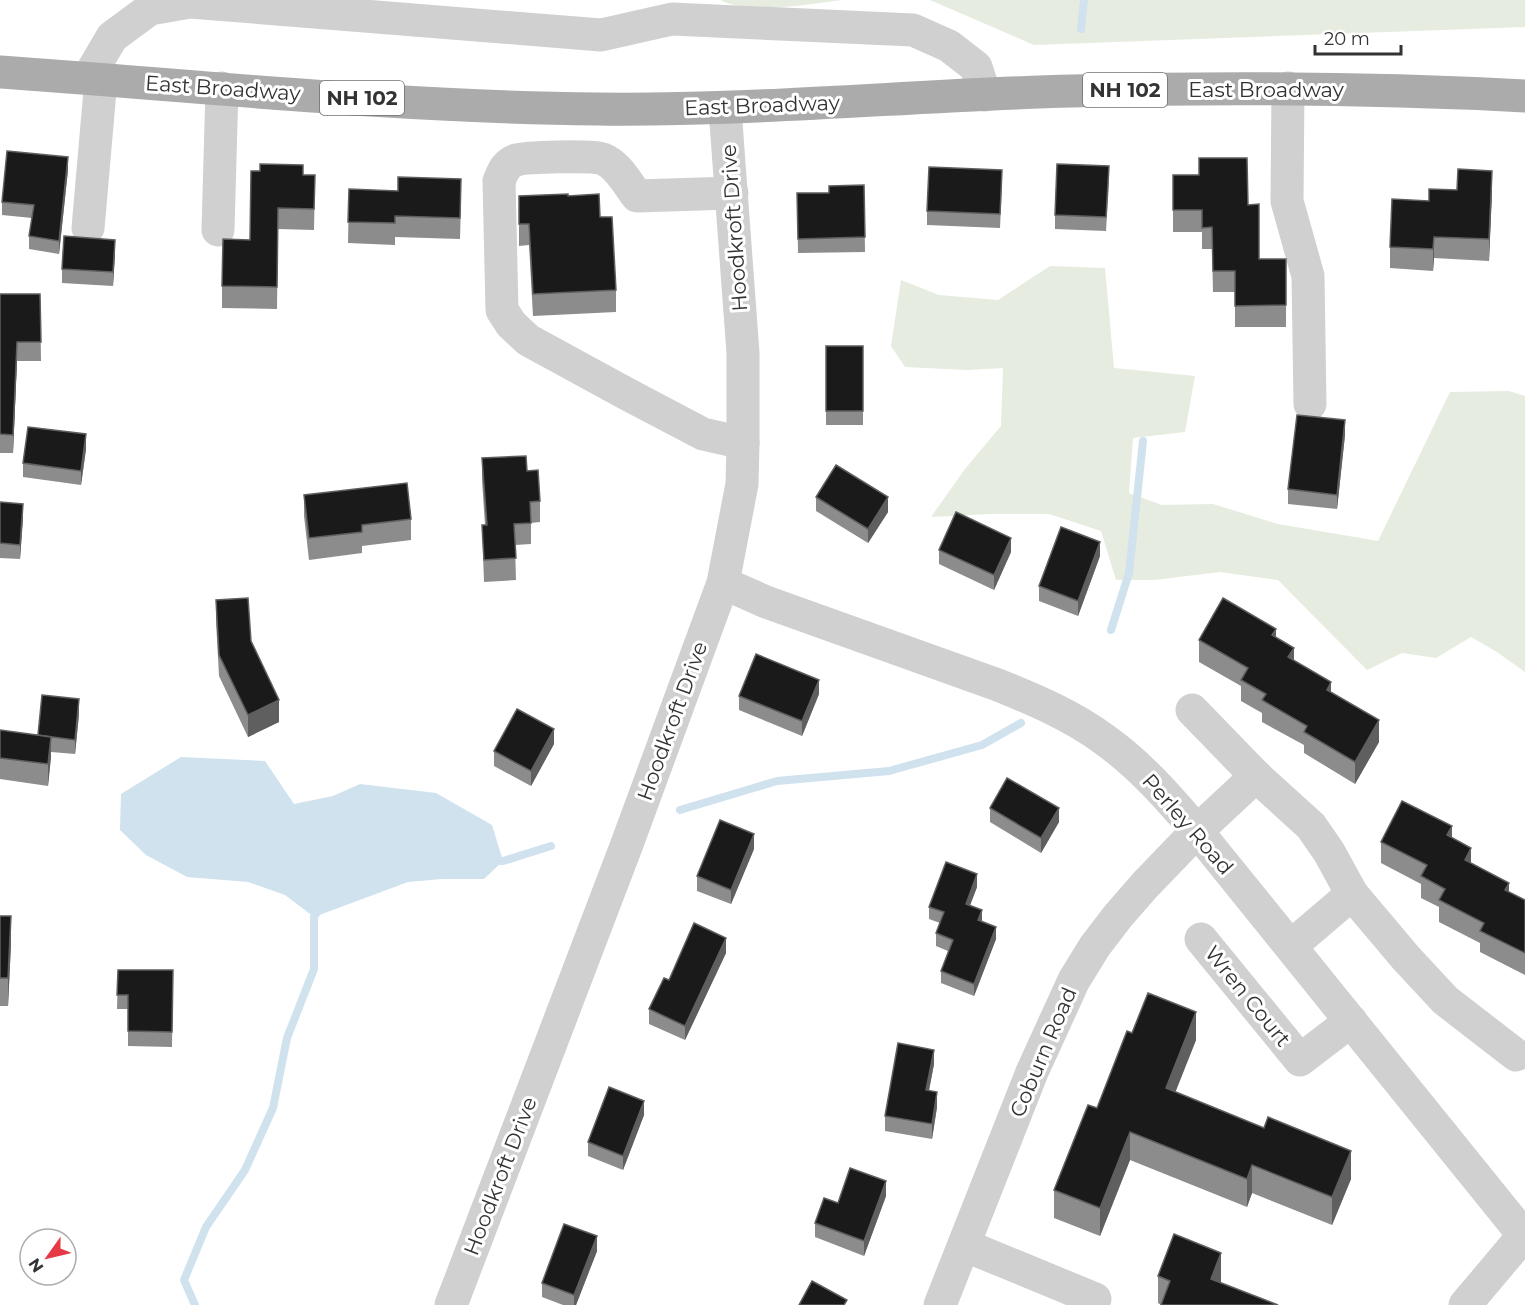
<svg xmlns="http://www.w3.org/2000/svg" width="1525" height="1305" viewBox="0 0 1525 1305" font-family="Montserrat,sans-serif">
	<style>
		.green { fill: #e6ecdf }
		.water { fill: #cfe2ee }
		.lines { fill: none; stroke-linecap: round; stroke-linejoin: round }
		.stream { stroke: #cfe2ee; stroke-width: 8 }
		.minor { stroke: #d0d0d0; stroke-width: 33 }
		.major { stroke: #ababab; stroke-width: 33 }
		.wall { fill: #8c8c8c }
		.shaded-wall { fill: #5f5f5f }
		.building { fill: #1a1a1a; stroke: #5f5f5f; stroke-width: 1.5 }
		.labels { text-anchor: middle; dominant-baseline: central; stroke-width: 6; stroke-linejoin: round; paint-order: stroke }
		.shield { fill: #fff; stroke: #707070; stroke-width: 1.5 }
		.shield-label { font-size: 20px; font-weight: bold; fill: #333 }
		.street-label { font-size: 21px; fill: #333; stroke: #fff }
	</style>
	<rect width="100%" height="100%" fill="#fff"/>
	<g class="green">
		<path d="M720 0H842C810 4 749 15 720 0Z"/>
		<path d="M930 0H1525V27L1034 45Z"/>
		<path d="M1050 266 1105 268 1114 368 1195 376 1185 432 1133 438 1129 493 1162 505 1213 504 1278 524 1378 541 1450 392 1509 391 1525 396V672L1497 652 1471 637 1436 658 1402 653 1367 670 1278 580 1220 572 1154 580H1116L1101 531 1049 514H990L931 517 965 469 1001 426 1003 368 968 370 905 367 891 346 901 280 939 295 998 300Z"/>
	</g>
	<path class="water" d="M181 757 265 761 294 804 333 796 360 784 436 793 492 825 503 861 484 879H442L408 882 314 917 285 895 248 882 187 877 146 855 120 830 121 794Z"/>
	<g class="lines">
		<g class="stream">
			<path d="M1081 29 1084 0"/>
			<path d="M1111 630 1129 573 1143 441"/>
			<path d="M680 810 777 781 889 771 982 745 1021 723"/>
			<path d="M491 861H503L551 846"/>
			<path d="M195 1305 184 1280 206 1227 245 1170 273 1108 287 1038 314 969V917L319 909"/>
		</g>
		<g class="minor">
			<path d="M88 78 112 37 150 9 190 2 601 35 672 19 913 30 949 46 976 67 985 95"/>
			<path d="M1288 88 1287 201 1308 276 1310 404"/>
			<path d="M732 193 637 196C627 183 618 165 603 159 593 155 525 157 516 160 505 164 503 172 499 181L502 310 511 324 528 340 627 394 703 434 743 443"/>
			<path d="M88 228 101 79"/>
			<path d="M218 230 222 88"/>
			<path d="M723 583 766 602 998 685C1035 700 1073 716 1105 740 1140 765 1169 798 1197 831L1525 1237"/>
			<path d="M1192 710 1256 776 1311 826 1329 852 1352 894 1406 958 1445 1000 1516 1055"/>
			<path d="M1201 939 1300 1060 1351 1021"/>
			<path d="M1291 946 1352 894"/>
			<path d="M964 1245 1095 1299"/>
			<path d="M451 1305 627 844 723 583 742 484 743 443V353L725 109"/>
			<path d="M940 1305 1032 1072 1074 980 1095 946 1118 916 1145 885 1197 831 1256 776"/>
			<path d="M1465 1305 1524 1235"/>
		</g>
		<path class="major" d="M0 72C199 86 398 107 597 109 756 111 914 95 1072 91 1223 87 1374 88 1525 96"/>
	</g>
	<g class="wall">
		<path d="M68 170 59 254 29 249V236L32 218 2 215V202Z"/>
		<path d="M260 171 303 175H315L314 230 278 229 277 309 222 308V286L250 240Z"/>
		<path d="M1173 175 1248 205 1259 259H1286V327H1235V292H1213L1212 249H1202V232H1173Z"/>
		<path d="M1109 181 1106 231 1055 229V215Z"/>
		<path d="M864 185 865 252 798 253 797 193H829Z"/>
		<path d="M1002 185 1000 228 927 225V211Z"/>
		<path d="M349 189 461 201 460 239 395 237V245L348 243Z"/>
		<path d="M1492 192 1489 261 1434 258 1433 271 1390 268V247L1429 201Z"/>
		<path d="M519 196H568L600 217 616 290V312L533 316 529 245 519 246Z"/>
		<path d="M115 254 113 286 62 283V269Z"/>
		<path d="M0 294H40L41 361H17L13 453H0Z"/>
		<rect x="826" y="346" width="37" height="79"/>
		<path d="M1345 435 1337 509 1288 504V489Z"/>
		<path d="M86 449 81 485 23 477V463Z"/>
		<path d="M482 458 527 471 540 501V522L531 523V544L515 545 516 580 484 582 482 525H485L482 480Z"/>
		<path d="M304 495 411 519V540L362 546V553L309 560 304 516Z"/>
		<path d="M816 497 888 512 868 543 816 511Z"/>
		<path d="M0 502 23 518 20 559 0 558Z"/>
		<path d="M939 550 1011 552 994 590 939 564Z"/>
		<path d="M1100 556 1078 616 1039 601V586Z"/>
		<path d="M216 600 251 641 279 722 248 737 219 676 216 621Z"/>
		<path d="M1276 638 1294 660 1331 692 1379 742 1355 784 1304 753V745L1262 722V713L1241 701V686L1199 662V640Z"/>
		<path d="M819 694 802 736 739 710V696Z"/>
		<path d="M79 714 75 754 51 752 48 786 0 779V730L38 735Z"/>
		<path d="M554 744 531 786 494 766V751Z"/>
		<path d="M990 808 1059 822 1041 853 990 822Z"/>
		<path d="M1452 838 1471 864 1509 892 1525 900V975L1480 952V943L1439 922V907L1421 898V884L1381 863V842Z"/>
		<path d="M754 849 731 904 697 891V876Z"/>
		<path d="M977 887 970 905 996 939 974 996 941 983V971L948 951 936 946V933L940 923 929 919V907Z"/>
		<path d="M0 916 11 944 8 1006H0Z"/>
		<path d="M726 953 685 1040 649 1024V1009L669 980Z"/>
		<path d="M118 970H173L172 1047 128 1046V1009H117Z"/>
		<path d="M1132 1033 1196 1040 1175 1092 1351 1179 1332 1225 1252 1193 1247 1207 1130 1160 1100 1236 1054 1218V1190L1097 1108Z"/>
		<path d="M934 1064 929 1091 937 1107 932 1139 885 1131V1116Z"/>
		<path d="M644 1115 623 1170 588 1156V1142Z"/>
		<path d="M886 1196 864 1256 815 1237V1223L838 1203Z"/>
		<path d="M597 1251 576 1305H563L542 1297V1283Z"/>
		<path d="M1158 1276 1221 1281V1283L1161 1305 1158 1303Z"/>
	</g>
	<g class="shaded-wall">
		<path d="M68 157V170L59 254V241Z"/>
		<path d="M1492 171V192L1489 261V239Z"/>
		<path d="M1434 237V258L1433 271V249Z"/>
		<path d="M115 240V254L113 286V272Z"/>
		<path d="M17 342V361L13 453V435Z"/>
		<path d="M1345 420V435L1337 509V495Z"/>
		<path d="M86 434V449L81 485V471Z"/>
		<path d="M888 497V512L868 543V529Z"/>
		<path d="M23 504V518L20 559V545Z"/>
		<path d="M1011 538V552L994 590V575Z"/>
		<path d="M1100 542V556L1078 616V601Z"/>
		<path d="M1276 629V650L1272 635Z"/>
		<path d="M1294 648V669L1288 657Z"/>
		<path d="M819 680V694L802 736V721Z"/>
		<path d="M1331 682V704L1327 690Z"/>
		<path d="M79 699V714L75 754V740Z"/>
		<path d="M279 700V722L248 737V715Z"/>
		<path d="M1379 720V742L1355 784V762Z"/>
		<path d="M554 729V744L531 786V771Z"/>
		<path d="M51 737V758L48 786V764Z"/>
		<path d="M1059 808V822L1041 853V838Z"/>
		<path d="M1452 826V848L1447 835Z"/>
		<path d="M754 834V849L731 904V890Z"/>
		<path d="M1471 848V869L1465 860Z"/>
		<path d="M977 874V887L966 916V904Z"/>
		<path d="M1509 883V904L1505 890Z"/>
		<path d="M982 910V923L978 920Z"/>
		<path d="M11 916V944L8 1006V978Z"/>
		<path d="M996 927V939L974 996V984Z"/>
		<path d="M726 938V953L685 1040V1026Z"/>
		<path d="M1196 1012V1040L1166 1116V1088Z"/>
		<path d="M934 1050V1064L926 1105V1090Z"/>
		<path d="M937 1092V1107L932 1139V1124Z"/>
		<path d="M644 1101V1115L623 1170V1156Z"/>
		<path d="M1130 1132V1160L1100 1236V1208Z"/>
		<path d="M1351 1151V1179L1332 1225V1197Z"/>
		<path d="M1252 1165V1193L1247 1207V1179Z"/>
		<path d="M886 1181V1196L864 1256V1241Z"/>
		<path d="M597 1236V1251L576 1305H574V1295Z"/>
		<path d="M1221 1253V1281L1212 1305 1211 1279Z"/>
	</g>
	<g class="building">
		<path d="M7 151 68 157 59 241 29 236 34 205 2 202Z"/>
		<path d="M1199 158H1247L1248 205 1259 204V259H1286V305L1235 306V271H1213L1212 227 1202 228V210H1173V175H1199Z"/>
		<path d="M260 164 303 165V175H315L314 209 278 208 277 287 222 286 223 239 250 240 251 171H260Z"/>
		<path d="M1057 164 1109 166 1106 217 1055 215Z"/>
		<path d="M929 167 1002 170 1000 214 927 211Z"/>
		<path d="M1458 169 1492 171 1489 239 1434 237 1433 249 1390 247 1392 199 1429 201V189L1457 190Z"/>
		<path d="M398 177 461 179 460 218 395 216V223L348 222 349 189 398 191Z"/>
		<path d="M864 185 865 237 798 239 797 193H829V186Z"/>
		<path d="M568 194V196L599 194 600 217H612L616 290 533 294 529 224H519V196Z"/>
		<path d="M64 236 115 240 113 272 62 269Z"/>
		<path d="M0 294H40L41 342H17L13 435 0 434Z"/>
		<rect x="826" y="346" width="37" height="65"/>
		<path d="M1297 415 1345 420 1337 495 1288 489Z"/>
		<path d="M28 427 86 434 81 471 23 463Z"/>
		<path d="M526 456 527 471 538 470 540 501 530 502 531 523 514 524 516 558 484 560 482 525H487L482 458Z"/>
		<path d="M836 465 888 497 868 529 816 497Z"/>
		<path d="M407 483 411 519 362 525V532L309 538 304 495Z"/>
		<path d="M0 502 23 504 20 545 0 543Z"/>
		<path d="M956 512 1011 538 994 575 939 550Z"/>
		<path d="M1061 527 1100 542 1078 601 1039 586Z"/>
		<path d="M248 598 251 641 279 700 248 715 219 655 216 600Z"/>
		<path d="M1223 598 1276 629 1272 635 1294 648 1288 657 1331 682 1327 690 1379 720 1355 762 1304 732 1307 726 1262 700 1266 694 1241 680 1248 668 1199 640Z"/>
		<path d="M756 654 819 680 802 721 739 696Z"/>
		<path d="M42 695 79 699 75 740 38 735Z"/>
		<path d="M517 709 554 729 531 771 494 751Z"/>
		<path d="M0 730 51 737 48 764 0 758Z"/>
		<path d="M1007 778 1059 808 1041 838 990 808Z"/>
		<path d="M1402 801 1452 826 1447 835 1471 848 1465 860 1509 883 1505 890 1525 900V953L1480 931 1484 923 1439 900 1445 889 1421 876 1427 865 1381 842Z"/>
		<path d="M720 820 754 834 731 890 697 876Z"/>
		<path d="M946 862 977 874 966 904 982 910 978 920 996 927 974 984 941 971 953 940 936 933 944 912 929 907Z"/>
		<path d="M0 916H11L8 978H0Z"/>
		<path d="M694 923 726 938 685 1026 649 1009 664 978 669 980Z"/>
		<path d="M118 970H173L172 1032 128 1031V995H117Z"/>
		<path d="M1148 993 1196 1012 1166 1088 1264 1128 1268 1117 1351 1151 1332 1197 1252 1165 1247 1179 1130 1132 1100 1208 1054 1190 1088 1105 1097 1108 1127 1031 1132 1033Z"/>
		<path d="M898 1043 934 1050 926 1090 937 1092 932 1124 885 1116Z"/>
		<path d="M609 1087 644 1101 623 1156 588 1142Z"/>
		<path d="M850 1168 886 1181 864 1241 815 1223 824 1198 838 1203Z"/>
		<path d="M564 1224 597 1236 574 1295 542 1283Z"/>
		<path d="M1174 1234 1221 1253 1211 1279 1278 1305H1161L1170 1281 1158 1276Z"/>
		<path d="M812 1281 847 1300 844 1305H799Z"/>
	</g>
	<g class="labels">
		<g class="shield">
			<rect x="1083" y="73" width="84" height="34" rx="4.5"/>
			<rect x="320" y="81" width="84" height="34" rx="4.5"/>
		</g>
		<g class="shield-label">
			<text x="1125" y="90">NH 102</text>
			<text x="362" y="98">NH 102</text>
		</g>
		<g class="street-label">
			<text transform="translate(223 88) rotate(4)">East Broadway</text>
			<text x="1266" y="89">East Broadway</text>
			<text transform="translate(762 105) rotate(-2)">East Broadway</text>
			<text transform="translate(734 228) rotate(-94)">Hoodkroft Drive</text>
			<text transform="translate(672 721) rotate(-70)">Hoodkroft Drive</text>
			<text transform="translate(1188 824) rotate(49)">Perley Road</text>
			<text transform="translate(1248 996) rotate(51)">Wren Court</text>
			<text transform="translate(1043 1052) rotate(-67)">Coburn Road</text>
			<text transform="translate(500 1176) rotate(-69)">Hoodkroft Drive</text>
		</g>
	</g>
	<g transform="translate(48 1257) rotate(236)"><circle r="28" fill="#ffffff" stroke="#adadad" stroke-width="1.5"/>
	<path d="M0-4.5L10 22L0 15L-10 22Z" fill="#e63946"/>
	<text y="-9" font-size="16" font-weight="bold" text-anchor="middle" fill="#333333">N</text>
	</g>
	<path d="M1315 45v9h86v-9" fill="none" stroke="#333333" stroke-width="3"/>
	<text x="1324" y="45" font-size="18" fill="#333333" stroke="#ffffff" stroke-width="4.5" paint-order="stroke">20 m</text>
</svg>
